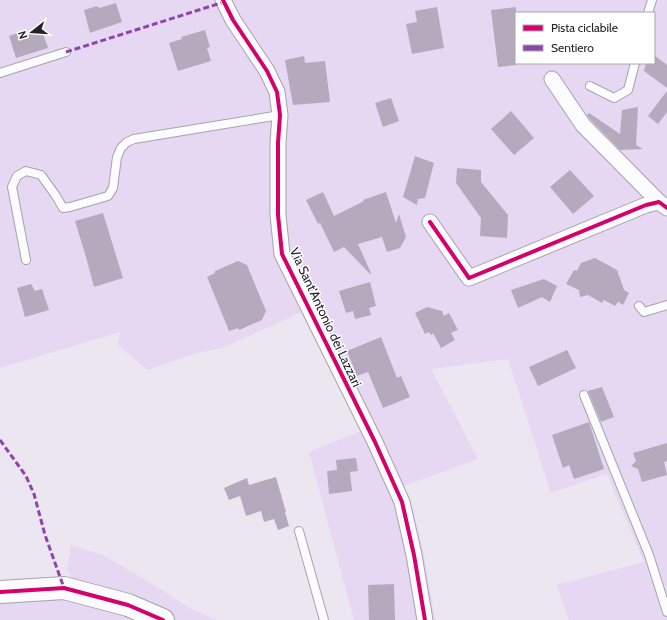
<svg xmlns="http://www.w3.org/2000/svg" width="667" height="620" viewBox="0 0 667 620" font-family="Cabin,sans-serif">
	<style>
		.green { fill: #e6d7f3; fill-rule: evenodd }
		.building { fill: #b5aabd }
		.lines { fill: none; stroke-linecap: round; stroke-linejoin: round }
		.lane-casing { stroke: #a7a3ab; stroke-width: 10 }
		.street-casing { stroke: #a7a3ab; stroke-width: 17 }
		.secondary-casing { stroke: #a7a3ab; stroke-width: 24 }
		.lane { stroke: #fcfbfd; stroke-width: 8 }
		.street { stroke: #fcfbfd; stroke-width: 15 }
		.secondary { stroke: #fcfbfd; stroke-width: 22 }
		.quiet { stroke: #8e44ad; stroke-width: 3; stroke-dasharray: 6 3; stroke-linecap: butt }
		.cycleway-casing { stroke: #fff; stroke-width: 6 }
		.cycleway { stroke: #d6006c; stroke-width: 4 }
		.labels { text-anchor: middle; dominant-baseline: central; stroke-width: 3; stroke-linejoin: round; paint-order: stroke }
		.street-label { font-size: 13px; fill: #242127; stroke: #fff }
	</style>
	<rect width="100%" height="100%" fill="#ebe6f0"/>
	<g class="green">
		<path d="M0 0H218L267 82 272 102 273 236 284 232V101L280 80 232 4 231 0H667V620H569L557 585 644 562 607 474 551 493 508 359 431 369 478 459 404 486 413 509 423 550 435 620H354L309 452 363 430 304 311 222 348 196 353 148 370 118 345 120 332 0 368ZM516 13H654V63H516Z"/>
		<path d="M71 545 103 555 155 586 191 609 218 620H0V599L44 597 84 601 67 569Z"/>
	</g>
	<g class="building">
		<path d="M116 3 122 22 90 33 84 10 97 6 99 8Z"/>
		<path d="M437 7 444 48 412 54 406 24 417 22 415 11Z"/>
		<path d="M516 7V65L498 67 491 10Z"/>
		<path d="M41 28 48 48 16 58 9 36 23 31 24 34Z"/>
		<path d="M205 30 210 47 207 48 211 61 178 71 169 43 182 39 181 37Z"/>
		<path d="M654 55 667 65V88L644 71 646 63H654Z"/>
		<path d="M304 56 305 63 325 61 330 102 293 105 285 60Z"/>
		<path d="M667 91V112L658 124 648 116Z"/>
		<path d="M391 98 399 121 383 127 375 103Z"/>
		<path d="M638 107 636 145 643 149 620 150 590 119 587 115 589 113 620 134 622 110Z"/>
		<path d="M511 111 534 138 514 155 491 129Z"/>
		<path d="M415 156 434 163 425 198 418 199 417 205 403 197Z"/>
		<path d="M457 168 481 170V182L508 215 507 238 480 236 481 218 456 183Z"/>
		<path d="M570 170 594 196 573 214 550 187Z"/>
		<path d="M323 192 334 216 364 201 363 200 386 192 396 223 399 214 406 237 400 248 387 252 382 237 358 244 371 273 370 274 344 247 334 252 320 223 318 224 306 200Z"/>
		<path d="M103 213 123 278 94 287 86 257 75 221Z"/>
		<path d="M595 258 617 270 624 290 629 293 623 305 618 302 615 306 604 300 602 303 588 295 580 297 579 290 566 284 574 270 577 271 581 263Z"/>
		<path d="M238 261 247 265 266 311 262 320 239 330 238 328 229 331 207 277 215 273V271Z"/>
		<path d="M544 279 557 286 550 302 542 297 518 308 511 290Z"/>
		<path d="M370 282 376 306 369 308 371 315 355 319 353 311 346 313 339 291Z"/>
		<path d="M31 284 35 291 42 289 49 310 25 317 17 288Z"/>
		<path d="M427 307 442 311 444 316 449 313 458 330 451 333 455 340 441 348 433 333 431 335 429 332 425 334 415 313Z"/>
		<path d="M381 337 397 378 401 376 410 397 383 408 368 372 357 376 347 351Z"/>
		<path d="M567 350 576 368 538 386 529 367Z"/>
		<path d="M602 387 614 417 601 422 588 391Z"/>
		<path d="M589 422 604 469 574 479 569 465 563 468 552 435Z"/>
		<path d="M667 443V461L664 462 667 475 642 482 638 469 631 466 636 461 633 453Z"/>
		<path d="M356 458 358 471 350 472 352 491 329 494 327 471 337 470 336 460Z"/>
		<path d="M276 477 286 512H285L289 526 278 530 274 519 264 522 261 511 246 516 240 496 229 500 224 488 247 478 249 485Z"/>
		<path d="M394 584 395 620H369L368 585Z"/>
	</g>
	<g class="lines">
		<defs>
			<g id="lane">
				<path d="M648 13 652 0"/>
				<path d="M0 73 66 52"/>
				<path d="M590 86 614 98 628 90 635 63"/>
				<path d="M26 260 12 187 17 176 26 171 41 175 56 196 63 208 70 207 108 196 113 188 117 157 121 148 127 142 134 139 280 115"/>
				<path d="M639 306 644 312 667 305"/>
				<path d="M584 395 649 555 667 612"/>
				<path d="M299 531 324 620"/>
			</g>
			<g id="street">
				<path d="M223 0 233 20 267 71 277 92 280 115 278 143V215L282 254 375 442 402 502 414 555 425 620"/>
				<path d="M552 79 583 125 659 202"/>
				<path d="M430 222 469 278 646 205 659 202 667 208"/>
			</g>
			<path id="secondary" d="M0 592 64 588 128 605 163 620"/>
		</defs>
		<use href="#lane" class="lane-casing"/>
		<use href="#street" class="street-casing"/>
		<use href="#secondary" class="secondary-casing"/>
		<use href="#lane" class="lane"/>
		<use href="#street" class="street"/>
		<use href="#secondary" class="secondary"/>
		<g class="quiet">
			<path d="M66 52 224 2"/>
			<path d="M0 440 26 476 34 494 45 535 64 588"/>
		</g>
		<defs>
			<g id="cycleway">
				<path d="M223 0 233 20 267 71 277 92 280 115 278 143V215L282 254 375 442 402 502 414 555 425 620"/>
				<path d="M430 222 469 278 646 205 659 202 667 208"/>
				<path d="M0 592 64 588 128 605 163 620"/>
			</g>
		</defs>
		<use href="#cycleway" class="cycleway-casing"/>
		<use href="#cycleway" class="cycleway"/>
	</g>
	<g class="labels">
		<g class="street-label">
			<text transform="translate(326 317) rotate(65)">Via Sant'Antonio dei Lazzari</text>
		</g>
	</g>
	<rect x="515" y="12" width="140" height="52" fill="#ffffff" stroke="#a7a6a9"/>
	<rect x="523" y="25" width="20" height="6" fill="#d6006c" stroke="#a7a6a9"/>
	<text x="551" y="32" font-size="12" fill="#242127">Pista ciclabile</text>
	<rect x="523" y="45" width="20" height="6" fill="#8e44ad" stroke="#a7a6a9"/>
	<text x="551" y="52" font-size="12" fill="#242127">Sentiero</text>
	<g transform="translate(32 32) rotate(253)" stroke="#ffffff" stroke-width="3" paint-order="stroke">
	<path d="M0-3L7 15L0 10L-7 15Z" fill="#242127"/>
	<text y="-6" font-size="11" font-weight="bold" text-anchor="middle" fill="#242127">N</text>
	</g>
</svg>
